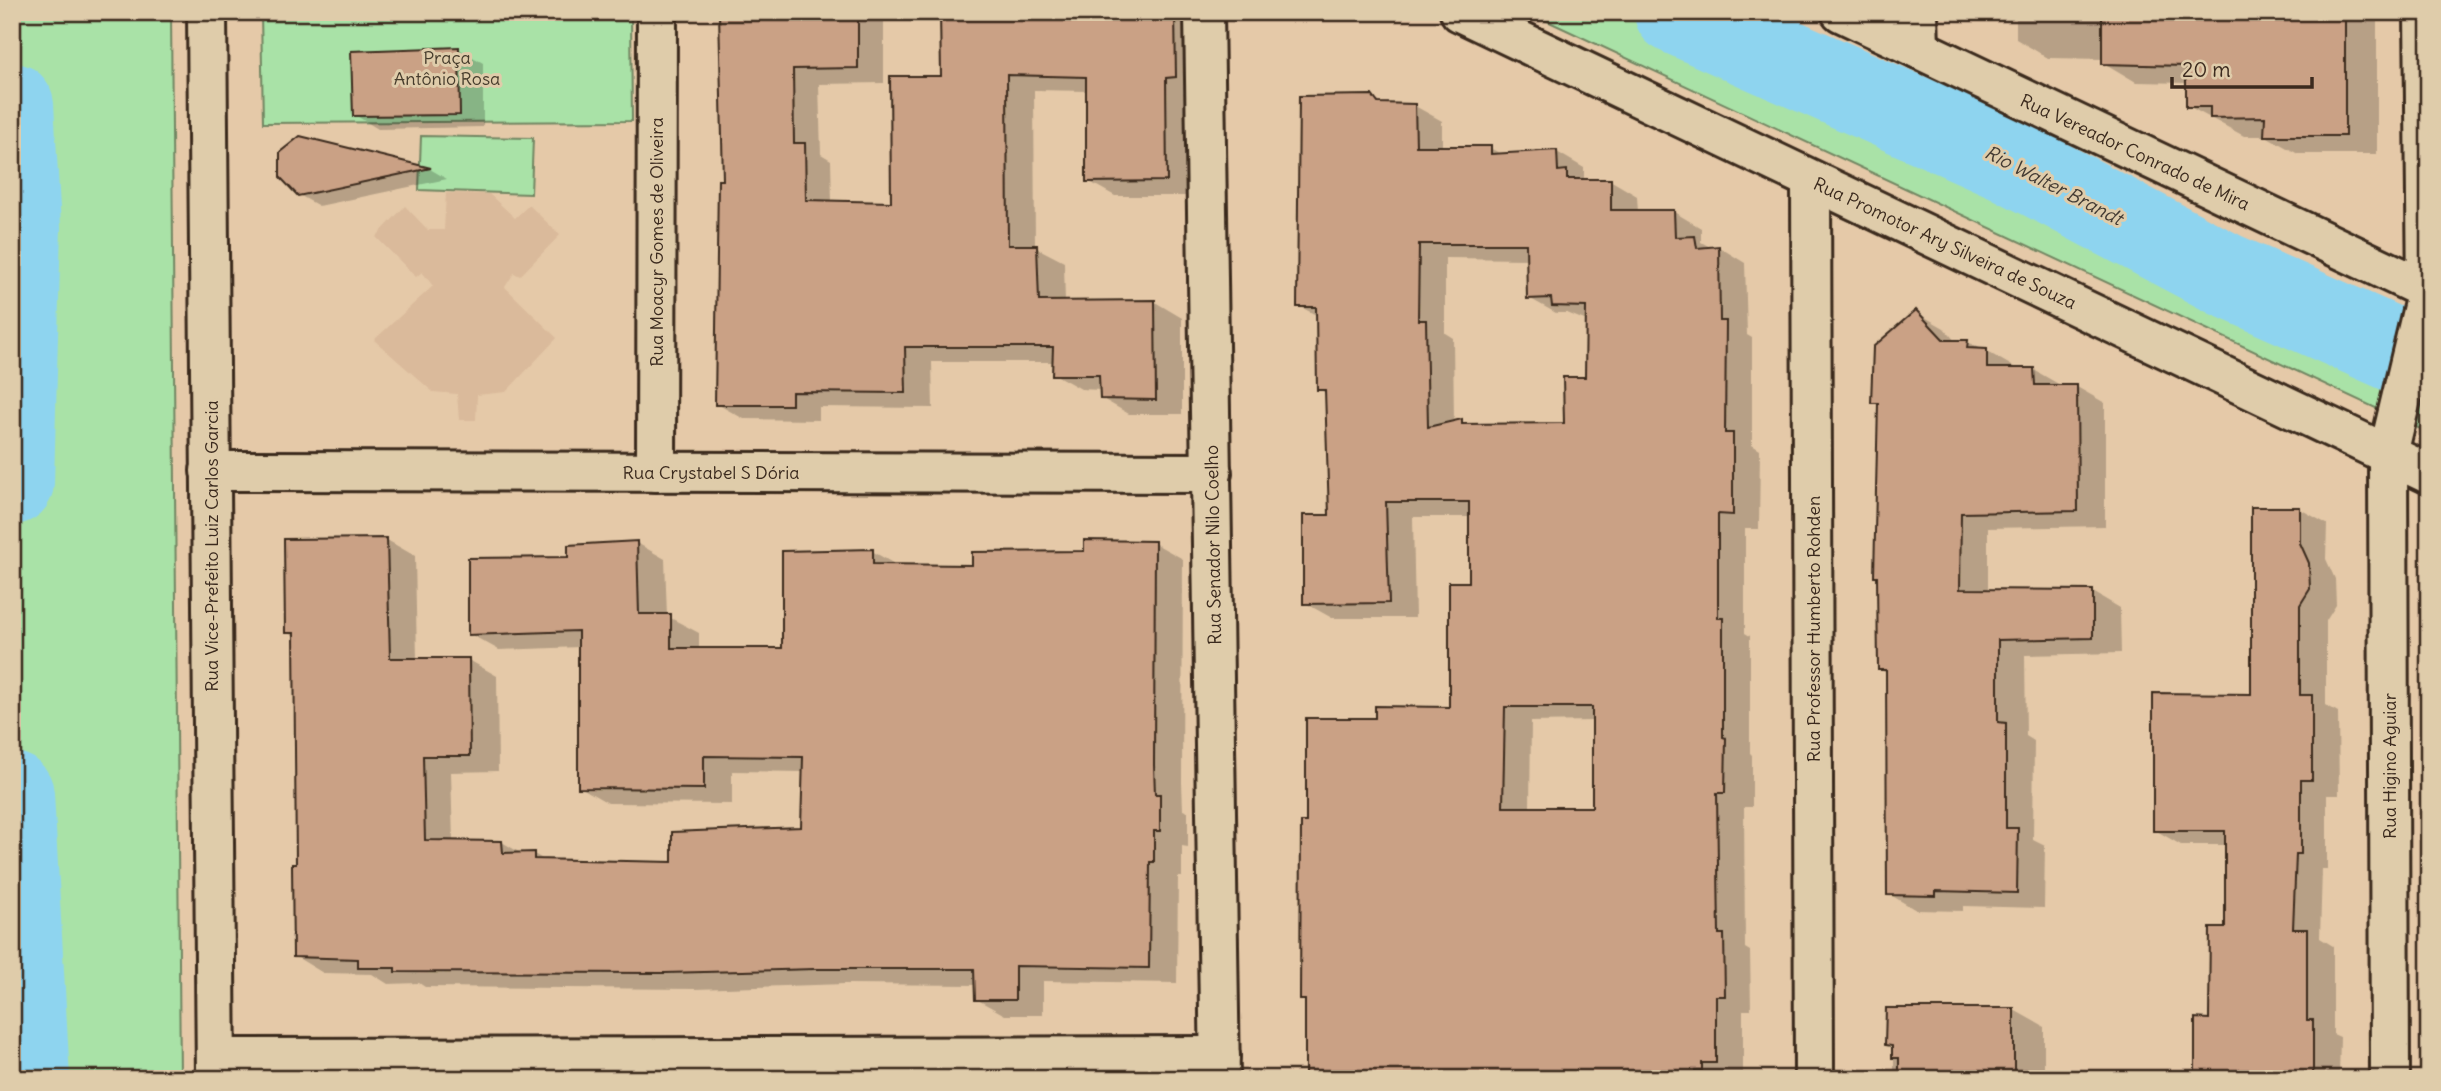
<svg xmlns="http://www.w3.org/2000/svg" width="2441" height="1091" viewBox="0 0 2441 1091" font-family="Delius,sans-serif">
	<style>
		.built { fill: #daba9b }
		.green { fill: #a9e2a7; stroke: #728662; stroke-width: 2 }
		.shadow { fill: #0003; fill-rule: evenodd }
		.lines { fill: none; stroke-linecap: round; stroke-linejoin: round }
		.river { stroke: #8ed4ef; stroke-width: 84 }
		.building { fill: #caa185; stroke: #3b2a1e; stroke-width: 2; fill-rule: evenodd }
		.street-casing { stroke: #3b2a1e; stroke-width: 44 }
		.secondary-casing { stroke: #3b2a1e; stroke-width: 44 }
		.street { stroke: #dfccaa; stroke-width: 38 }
		.secondary { stroke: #dfccaa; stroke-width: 38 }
		.labels { text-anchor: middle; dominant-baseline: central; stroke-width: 6; stroke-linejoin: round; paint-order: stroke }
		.park-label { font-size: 18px; fill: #463c2c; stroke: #dfccaa }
		.street-label { font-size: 18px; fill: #3b2a1e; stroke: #dfccaa }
		.water-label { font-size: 19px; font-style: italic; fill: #433b33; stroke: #dfccaa }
	</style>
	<rect width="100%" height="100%" fill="#e5c9a8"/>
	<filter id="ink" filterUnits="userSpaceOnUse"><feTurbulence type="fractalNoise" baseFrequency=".0143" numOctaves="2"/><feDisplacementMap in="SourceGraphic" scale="14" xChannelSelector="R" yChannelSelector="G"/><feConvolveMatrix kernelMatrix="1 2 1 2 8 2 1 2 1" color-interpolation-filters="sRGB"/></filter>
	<g filter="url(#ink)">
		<path class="built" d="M446 193 489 194 515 218 529 205 560 235 520 276 514 273 505 287 557 338 506 392 477 395 476 420H459L457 394 433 392 374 340 433 286 422 272 416 277 376 237 405 206 428 230H444Z"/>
		<g class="green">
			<path d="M12 12H171L180 1079H12Z"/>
			<path d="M261 12H631L632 121 263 123Z"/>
			<path d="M1528 12H1730L2429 352V433Z"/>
			<path d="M421 136 533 138 531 194 419 190Z"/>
		</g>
		<g class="shadow">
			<path d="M721 12H884V83L819 84 821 154 831 160 832 203 893 204 943 78 942 12H1194V196H1115L1088 181V91L1034 90 1035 247 1064 262 1065 303 1155 302 1182 318V414H1129L1101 398V390L1081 389 1054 374V362H932L933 408 819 407V420L744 419 717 404 725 182Z"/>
			<path d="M2016 12H2411V18L2377 17V154H2298L2266 136H2244L2188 106V83L2136 82 2104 63V59L2048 58 2016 39Z"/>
			<path d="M459 49 483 63V127L378 129 355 115Z"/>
			<path d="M1371 97 1385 105 1415 106 1442 121V147L1490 148 1503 155 1557 152 1584 168V180H1610L1637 196 1638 212H1674L1701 228V242L1712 248 1719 247 1745 263 1747 335 1752 338V445L1760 450 1759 529H1745V633L1750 636V753L1752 755V807H1744L1745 948 1750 951 1751 1010H1743V1079H1306L1307 1002 1302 999 1308 823 1377 720 1451 708 1471 584V517H1413L1415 618H1332L1305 603 1331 517 1327 394 1319 389 1318 316 1299 306ZM1445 258 1528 259 1529 298 1556 313H1567L1587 321V379L1565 424 1454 423 1453 338 1445 333ZM1594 721 1593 809 1530 808 1531 722Z"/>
			<path d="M300 138 430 169 447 179 319 206 299 195Z"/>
			<path d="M1916 312 1944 328 1956 342H1967L1986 351 2014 367V370H2034L2062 386 2077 387 2105 403V526L1988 528V591L2093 592 2120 608 2121 653 2025 655 2026 736 2034 741 2033 840 2045 846 2044 908 1963 906V911L1916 910 1889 894 1888 674 1879 669V406L1873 402Z"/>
			<path d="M2300 509 2327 524 2326 559 2335 579 2336 605 2326 621V705L2338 712 2339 795H2327V869H2322L2320 938 2333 946V1034L2340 1037 2339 1079H2196L2211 1020 2227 930V845H2181L2155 830 2252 696Z"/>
			<path d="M387 540 415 556 417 660H469L497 676 498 771 451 772 453 842H502L522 854H534L546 861 674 864 803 829 804 772 732 771V804L608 803 580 787V647L499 650 470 634 570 559 637 543 665 559 667 616 699 633V650H783L872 551 898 566 974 567 1154 543 1183 559 1182 782 1183 810 1188 812V847L1182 846V877H1178L1177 983 1043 981V1015H1005L976 999V985L845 984 695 989 425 987 419 983 388 984 372 974 323 973 295 956 298 866 296 637 287 632Z"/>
			<path d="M2014 1010 2044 1027V1079H1894V1048L1887 1044Z"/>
		</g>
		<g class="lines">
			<g class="river">
				<path d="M1676 12 2005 158 2226 275 2429 365"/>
				<path d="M12 105 19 227 12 483"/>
				<path d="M12 794 28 1079"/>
			</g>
		</g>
		<g class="building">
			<path d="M719 12H858V68L793 69 794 143H805L806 200 891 202 890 76H941L940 12H1175L1176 77 1166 78 1167 181 1086 182V77L1007 75 1008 245H1037L1039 301 1155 300 1156 400 1100 399 1099 375H1052L1053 347H905L906 393 792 392V405H715L718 180H723Z"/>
			<path d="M2102 12H2345V136H2264L2265 117 2210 118V107H2186V66L2102 64Z"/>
			<path d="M459 47 460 115 353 116 351 51Z"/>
			<path d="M1372 95 1378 103 1415 104 1416 146H1491V154L1557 150 1558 171 1567 170V179H1611V210H1674L1675 237 1695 236 1697 248 1719 246 1720 321H1726L1725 433H1733V515L1718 514V618H1723V737L1726 738 1725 793H1717L1719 934H1724L1725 996H1716V1063H1702V1070H1695V1079H1305V1000H1300L1301 822H1306V718H1375V706L1449 707V582H1469V502H1386L1389 603 1303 604V515H1329L1325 390H1317L1316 307H1297L1299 96ZM1419 244H1526L1527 299 1551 298 1552 306 1586 307 1585 377H1563L1564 423 1462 424V419L1428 427 1426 320H1418ZM1505 707H1592V807H1503Z"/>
			<path d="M300 136 431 168 298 196 280 177V152Z"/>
			<path d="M1916 310 1944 340H1968L1967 348 1987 349V368H2034L2035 385H2077L2078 511 1961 513 1960 589 2093 590V638L1998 640V722L2006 723V828H2018L2017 893 1936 891V896L1887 895 1886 670H1878L1877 576H1874L1878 403H1871L1873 347Z"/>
			<path d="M2251 507H2300V543L2309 563 2310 589 2300 605V695H2312V780H2301V854H2296L2293 929H2307V1020H2313V1079H2195V1018L2209 1019 2210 928H2225V831H2153V693L2251 694Z"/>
			<path d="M387 538 390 658H469L470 756H423L425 840 502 841 503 853 534 852V859L672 862V832L801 827 803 757 704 756V789L578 788V631L468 635V558L568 557V545L637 541 639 614H671V648H782V551L873 549V564L972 565V552L1084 551V540L1155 541 1154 765 1155 794H1160V831H1154V862H1150L1149 968 1015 966V1000H975L974 969H815L665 973 395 972V968H358V959L293 957 292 864H296L294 633H285L284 539Z"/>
			<path d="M1886 1008H2014V1079H1899V1058H1892V1046L1885 1045Z"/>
		</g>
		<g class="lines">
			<defs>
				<g id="street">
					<path d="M1204 12 1220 1079"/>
					<path d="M1460 12 2429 474"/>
					<path d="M1841 12 2429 291"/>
					<path d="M1918 12 1919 49"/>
					<path d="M1811 180 1814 1079"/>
					<path d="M210 471 1212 473"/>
					<path d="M656 472 657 12"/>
					<path d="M216 1058 1220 1056"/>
					<path d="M2390 1079 2388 454 2427 290 2424 12"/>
				</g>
				<path id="secondary" d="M207 12 216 1079"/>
			</defs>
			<use href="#street" class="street-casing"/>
			<use href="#secondary" class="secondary-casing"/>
			<use href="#street" class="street"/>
			<use href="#secondary" class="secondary"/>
		</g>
	</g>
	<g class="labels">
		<g class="park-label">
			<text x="447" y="57">Praça<tspan x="447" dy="21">Antônio Rosa</tspan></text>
		</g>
		<g class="street-label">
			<text transform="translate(2135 152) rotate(25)">Rua Vereador Conrado de Mira</text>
			<text transform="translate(656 242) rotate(-90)">Rua Moacyr Gomes de Oliveira</text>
			<text transform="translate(1945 243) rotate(25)">Rua Promotor Ary Silveira de Souza</text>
			<text x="711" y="472">Rua Crystabel S Dória</text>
			<text transform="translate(1213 545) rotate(-91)">Rua Senador Nilo Coelho</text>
			<text transform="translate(211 546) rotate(-90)">Rua Vice-Prefeito Luiz Carlos Garcia</text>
			<text transform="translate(1813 629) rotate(-90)">Rua Professor Humberto Rohden</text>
			<text transform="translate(2389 766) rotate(-90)">Rua Higino Aguiar</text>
		</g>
		<g class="water-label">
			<text transform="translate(2054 185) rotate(27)">Rio Walter Brandt</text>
		</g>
	</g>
	<rect width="2441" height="1091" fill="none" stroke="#dfccaa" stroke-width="42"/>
	<rect x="21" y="21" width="2399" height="1049" fill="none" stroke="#3b2a1e" stroke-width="2.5" filter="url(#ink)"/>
	<path d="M2172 77v10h140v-10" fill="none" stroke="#3b2a1e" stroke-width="3.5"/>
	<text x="2182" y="77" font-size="21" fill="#3b2a1e" stroke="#dfccaa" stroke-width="5" paint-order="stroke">20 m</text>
</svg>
